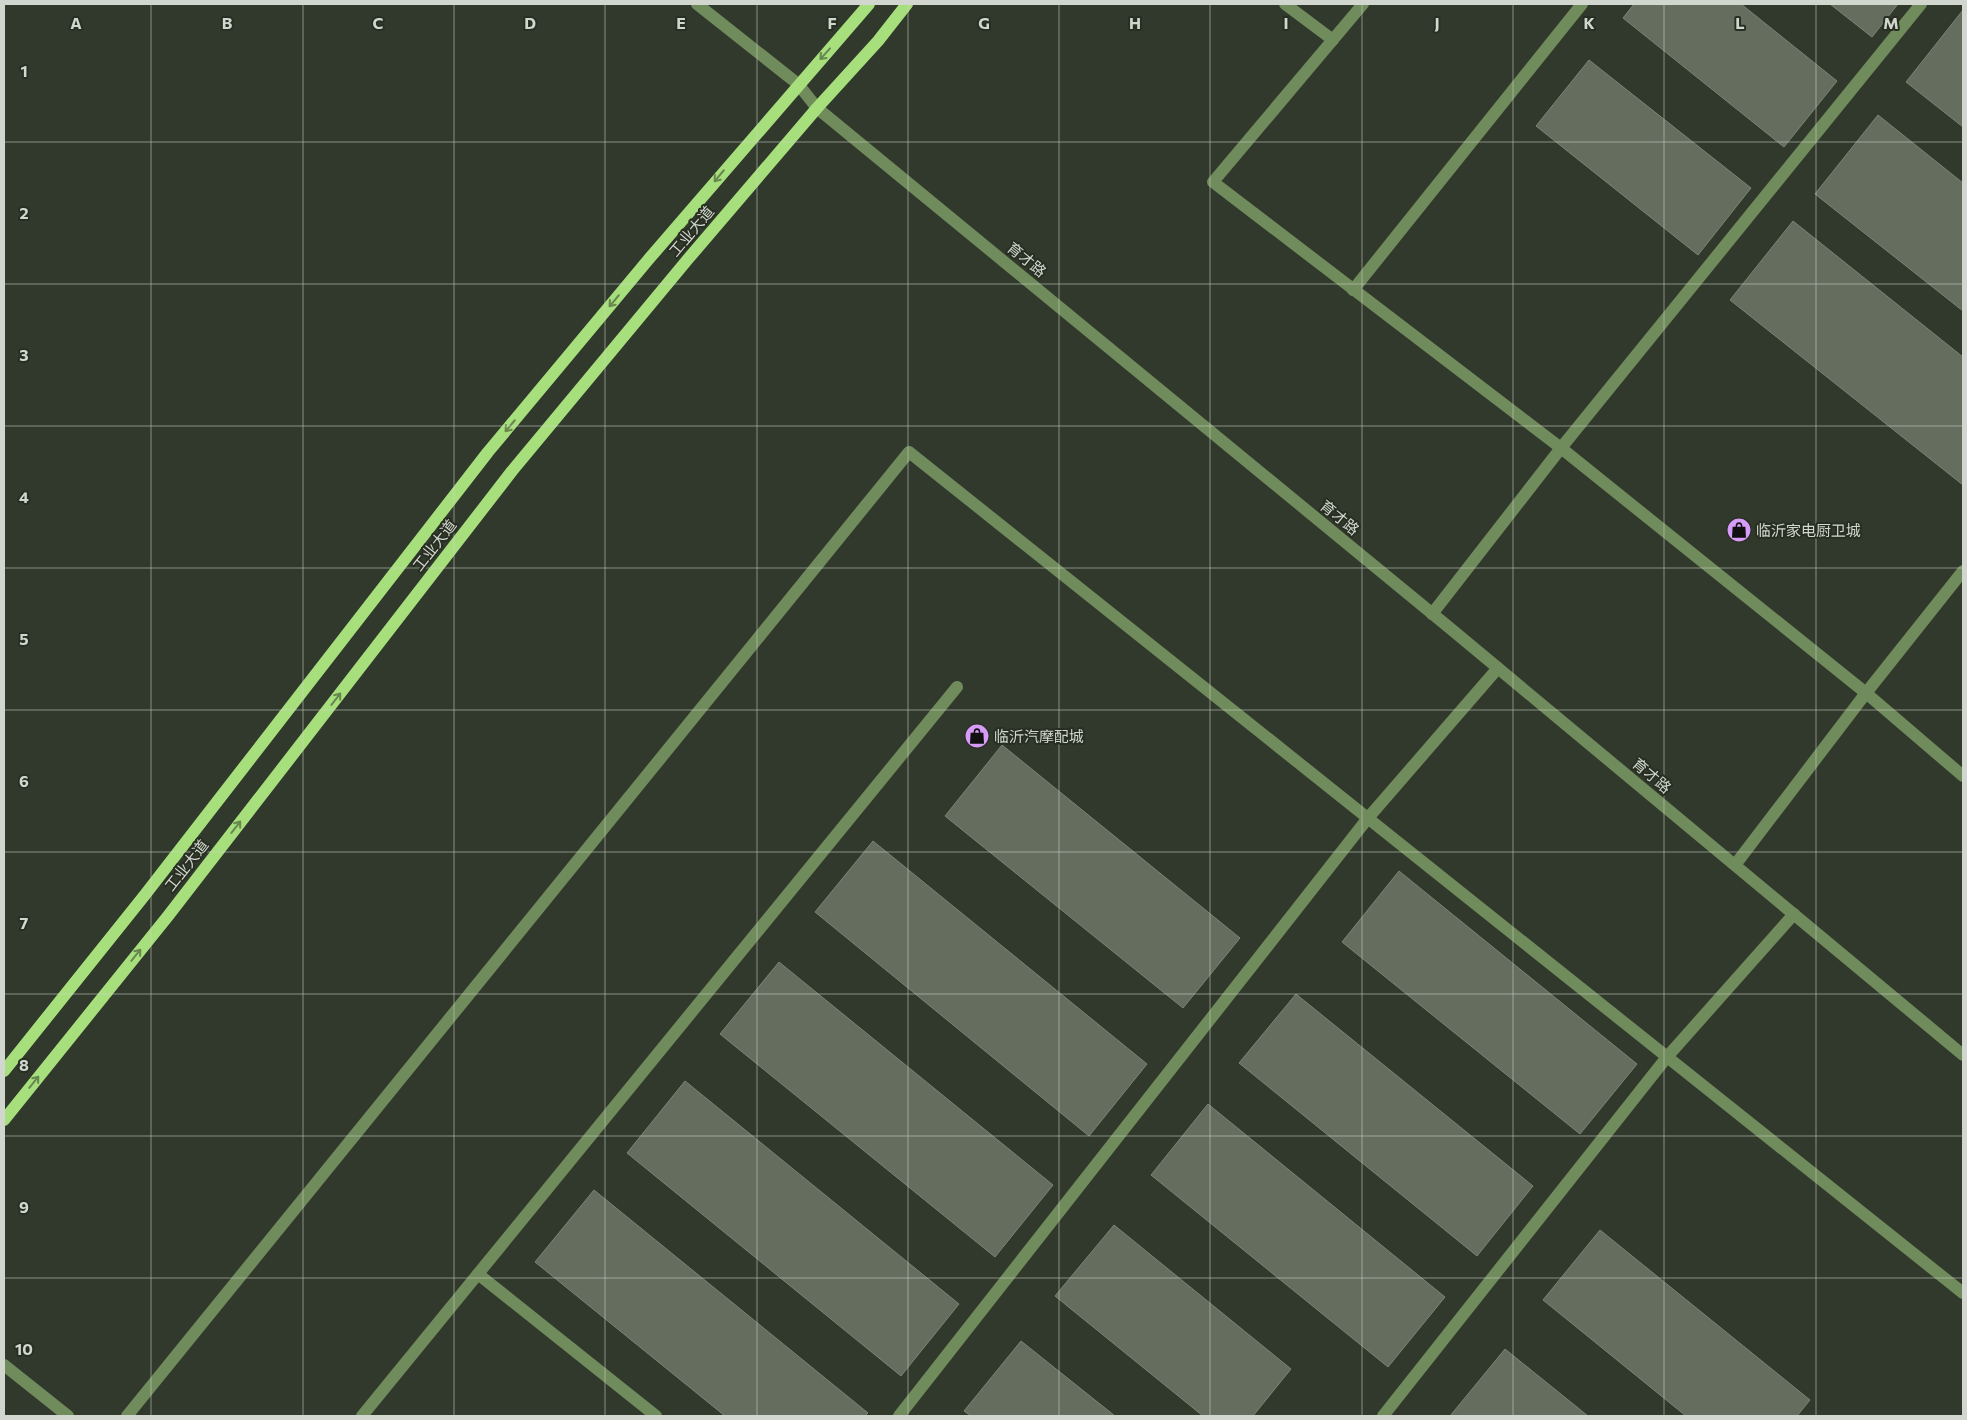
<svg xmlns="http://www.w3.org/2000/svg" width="1967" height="1420" viewBox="0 0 1967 1420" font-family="Commissioner,'Noto Sans SC',sans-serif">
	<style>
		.building { fill: #656d5f; stroke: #7b8475 }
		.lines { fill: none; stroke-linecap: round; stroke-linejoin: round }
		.minor { stroke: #708b5c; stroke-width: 12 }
		.major { stroke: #a7df7c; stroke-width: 12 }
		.oneway { stroke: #68874f }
		.grid { fill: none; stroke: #d1d6ce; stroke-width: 1; stroke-opacity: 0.55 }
		.labels { text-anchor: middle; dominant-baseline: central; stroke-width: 4; stroke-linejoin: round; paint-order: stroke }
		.street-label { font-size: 15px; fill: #d1d6ce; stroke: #282f22 }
		.poi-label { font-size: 15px; fill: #d1d6ce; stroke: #282f22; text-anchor: start }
		.grid-label { font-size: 16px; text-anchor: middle; font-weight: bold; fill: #d1d6ce; stroke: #282f22; stroke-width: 4; stroke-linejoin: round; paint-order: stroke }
	</style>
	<rect width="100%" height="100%" fill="#31392c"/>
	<g class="building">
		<path d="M1634 4H1741L1837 81 1784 147 1623 18Z"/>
		<path d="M1830 4H1898L1872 37Z"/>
		<path d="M1963 10V127L1906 82Z"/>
		<path d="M1589 60 1751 188 1698 255 1536 126Z"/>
		<path d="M1878 115 1963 183V311L1815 194Z"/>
		<path d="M1793 221 1963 357V485L1730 300Z"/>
		<path d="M1002 745 1240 938 1183 1008 945 816Z"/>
		<path d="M873 841 1147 1064 1089 1136 815 912Z"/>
		<path d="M1399 871 1637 1064 1580 1134 1342 942Z"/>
		<path d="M779 962 1053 1185 995 1257 720 1034Z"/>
		<path d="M1296 994 1533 1186 1477 1256 1239 1063Z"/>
		<path d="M685 1081 959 1304 901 1376 627 1153Z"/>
		<path d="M1208 1104 1445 1297 1388 1367 1151 1175Z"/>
		<path d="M594 1190 868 1413 865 1416H725L535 1262Z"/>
		<path d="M1114 1225 1291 1369 1253 1416H1203L1055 1296Z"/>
		<path d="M1600 1230 1810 1400 1797 1416H1686L1543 1300Z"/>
		<path d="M1021 1341 1115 1416H971L964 1411Z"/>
		<path d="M1505 1349 1588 1416H1450Z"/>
	</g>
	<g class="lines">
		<g class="minor">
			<path d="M697 4 798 84 817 108 1451 629 1963 1055"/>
			<path d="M1285 4 1333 40"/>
			<path d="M1363 4 1213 182 1561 448 1866 693 1963 776"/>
			<path d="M1353 290 1582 4"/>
			<path d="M1432 614 1561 448 1921 4"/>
			<path d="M1735 865 1866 693 1963 571"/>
			<path d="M478 1274 656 1416"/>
			<path d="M4 1365 68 1416"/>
			<path d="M127 1416 909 452 1963 1293"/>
			<path d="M362 1416 957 687"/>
			<path d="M899 1416 1368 818 1498 668"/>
			<path d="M1383 1416 1667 1057 1794 914"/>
		</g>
		<g class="major">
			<path d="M4 1071 144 896 488 452 648 260 869 4"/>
			<path d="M4 1120 168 916 512 471 688 259 817 108 878 41 907 4"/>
		</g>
	</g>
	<defs><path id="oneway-shaft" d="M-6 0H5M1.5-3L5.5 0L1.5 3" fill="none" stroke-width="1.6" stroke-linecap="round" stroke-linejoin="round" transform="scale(1.25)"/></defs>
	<g class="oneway">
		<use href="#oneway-shaft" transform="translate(825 54) rotate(132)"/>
		<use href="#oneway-shaft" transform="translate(719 176) rotate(130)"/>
		<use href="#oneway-shaft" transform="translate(614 301) rotate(130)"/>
		<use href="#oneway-shaft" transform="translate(510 426) rotate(130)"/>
		<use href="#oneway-shaft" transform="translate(336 699) rotate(-52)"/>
		<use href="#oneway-shaft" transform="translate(236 827) rotate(-52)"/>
		<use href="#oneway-shaft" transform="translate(136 955) rotate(-51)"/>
		<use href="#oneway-shaft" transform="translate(34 1082) rotate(-51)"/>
	</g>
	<path class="grid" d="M151 4V1416M303 4V1416M454 4V1416M605 4V1416M757 4V1416M908 4V1416M1059 4V1416M1210 4V1416M1362 4V1416M1513 4V1416M1664 4V1416M1816 4V1416M4 142H1963M4 284H1963M4 426H1963M4 568H1963M4 710H1963M4 852H1963M4 994H1963M4 1136H1963M4 1278H1963"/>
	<defs>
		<symbol id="shop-disc" viewBox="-11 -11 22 22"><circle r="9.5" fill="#d79bf9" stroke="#282f22"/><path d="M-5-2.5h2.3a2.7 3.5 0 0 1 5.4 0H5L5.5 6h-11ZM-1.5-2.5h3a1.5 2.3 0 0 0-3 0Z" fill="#111"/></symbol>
	</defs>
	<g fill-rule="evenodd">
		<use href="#shop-disc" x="1725" y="516" width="28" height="28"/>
		<use href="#shop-disc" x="963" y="722" width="28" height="28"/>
	</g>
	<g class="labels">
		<g class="street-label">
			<text transform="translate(691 231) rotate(-50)">工业大道</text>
			<text transform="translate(1027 259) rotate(39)">育才路</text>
			<text transform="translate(1340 517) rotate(39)">育才路</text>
			<text transform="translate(434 545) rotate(-52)">工业大道</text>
			<text transform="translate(1652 775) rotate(40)">育才路</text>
			<text transform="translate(186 865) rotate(-52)">工业大道</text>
		</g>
		<g class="poi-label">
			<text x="1756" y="530">临沂家电厨卫城</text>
			<text x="994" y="736">临沂汽摩配城</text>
		</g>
	</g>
	<g class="grid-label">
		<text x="76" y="29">A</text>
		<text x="227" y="29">B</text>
		<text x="378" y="29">C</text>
		<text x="530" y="29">D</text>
		<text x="681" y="29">E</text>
		<text x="832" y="29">F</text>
		<text x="984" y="29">G</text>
		<text x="1135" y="29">H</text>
		<text x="1286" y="29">I</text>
		<text x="1437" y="29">J</text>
		<text x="1589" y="29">K</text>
		<text x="1740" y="29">L</text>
		<text x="1891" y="29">M</text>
		<text x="24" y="77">1</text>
		<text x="24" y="219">2</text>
		<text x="24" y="361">3</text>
		<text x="24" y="503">4</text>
		<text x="24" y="645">5</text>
		<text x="24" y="787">6</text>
		<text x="24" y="929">7</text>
		<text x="24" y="1071">8</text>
		<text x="24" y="1213">9</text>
		<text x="24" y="1355">10</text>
	</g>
	<rect width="1967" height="1420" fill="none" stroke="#d1d6ce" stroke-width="10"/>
</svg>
